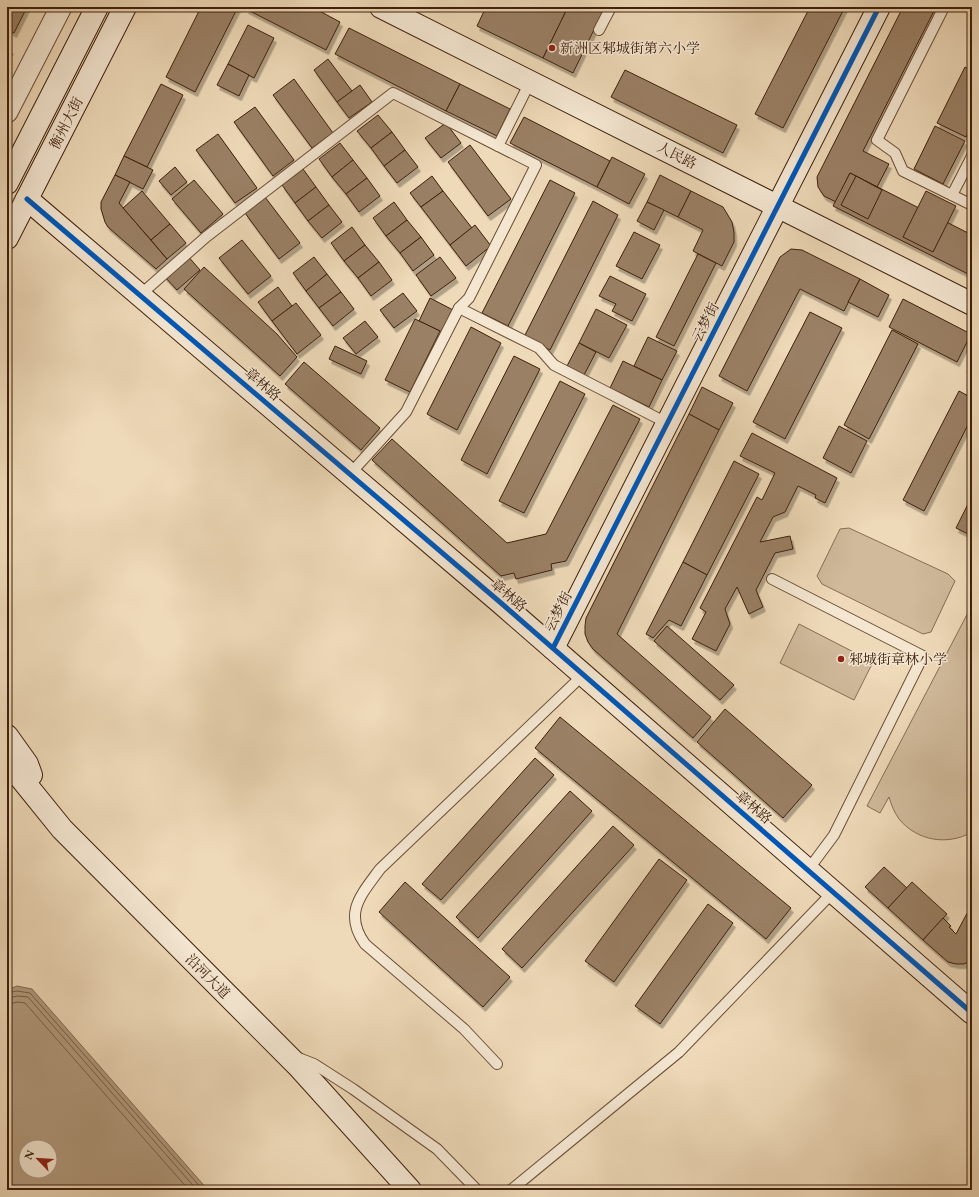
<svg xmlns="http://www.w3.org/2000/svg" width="979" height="1197" viewBox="0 0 979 1197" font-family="'EB Garamond','Noto Serif SC',serif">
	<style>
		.green { fill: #d0ba9b; stroke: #876d53 }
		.water { fill: #b29a7d; stroke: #84694f; fill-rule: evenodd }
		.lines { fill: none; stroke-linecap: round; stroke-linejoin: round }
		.shore { stroke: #785d44; stroke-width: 1 }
		.building { fill: #9a8065; stroke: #3e200b; filter: url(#shadow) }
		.lane-casing { stroke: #6a4e36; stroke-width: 12 }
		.street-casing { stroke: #6a4e36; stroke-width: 23 }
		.secondary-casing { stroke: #3e200b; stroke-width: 24 }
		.lane { stroke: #f4e6d1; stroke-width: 10 }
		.street { stroke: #f4e6d1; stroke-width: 21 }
		.secondary { stroke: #f4e6d1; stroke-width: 22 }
		.cycleway-casing { stroke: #f4e6d1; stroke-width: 8 }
		.cycleway { stroke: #0057b8; stroke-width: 5 }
		.poi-dot { fill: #8f2418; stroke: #f4e6d1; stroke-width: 1.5 }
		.labels { text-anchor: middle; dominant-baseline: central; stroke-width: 3; stroke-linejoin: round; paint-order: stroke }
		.poi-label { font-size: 14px; fill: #3e200b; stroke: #f4e6d1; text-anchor: start }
		.street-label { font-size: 14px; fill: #3e200b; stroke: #f4e6d1 }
	</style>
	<defs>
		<filter id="shadow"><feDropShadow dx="2.5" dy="4.5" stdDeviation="0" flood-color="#0004"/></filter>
	</defs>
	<rect width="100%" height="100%" fill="#eed9b8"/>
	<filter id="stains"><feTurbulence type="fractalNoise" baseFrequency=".005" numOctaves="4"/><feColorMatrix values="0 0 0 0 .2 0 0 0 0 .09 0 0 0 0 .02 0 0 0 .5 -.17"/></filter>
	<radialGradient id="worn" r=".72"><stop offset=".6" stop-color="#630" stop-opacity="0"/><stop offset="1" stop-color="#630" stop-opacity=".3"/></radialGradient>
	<g class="green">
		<path d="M849 528 948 574 955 581 931 632 923 634 822 584 817 576 840 529Z"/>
		<path d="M972 605V832C948 846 917 841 899 819 894 812 891 804 889 797L880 813 867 806Z"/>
		<path d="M799 624 873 662 854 700 780 663Z"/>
	</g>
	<path class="water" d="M17 986 32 989 208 1190H7V990ZM26 1147H50V1171H26Z"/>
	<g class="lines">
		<g class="shore">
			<path d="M7 993 17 991 30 993 203 1190"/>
			<path d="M7 998 18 996 28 997 197 1190"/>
			<path d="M7 1004 18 1002 25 1003 189 1190"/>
		</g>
	</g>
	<g class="building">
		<path d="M7 7H27L14 33 7 29Z"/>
		<path d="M201 7H238L195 92 166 77Z"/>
		<path d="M247 7H312L340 22 326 50 246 9Z"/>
		<path d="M486 7H568L543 58 477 26Z"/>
		<path d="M568 7H605L573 73 543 58Z"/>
		<path d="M810 7H845L783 128 755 114Z"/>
		<path d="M903 7H936L863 151 889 164 877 187 850 173 836 202 824 196 818 187 817 177Z"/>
		<path d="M248 25 274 38 254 78 228 64Z"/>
		<path d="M349 28 460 84 446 111 335 54Z"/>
		<path d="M7 46 11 50 7 54Z"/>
		<path d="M328 59 352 91 337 102 314 70Z"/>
		<path d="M228 64 249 75 239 96 217 85Z"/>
		<path d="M965 67 972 71V125L966 137 937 123Z"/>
		<path d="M625 70 737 125 723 153 611 97Z"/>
		<path d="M294 79 333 133 312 148 273 95Z"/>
		<path d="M161 84 183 95 147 167 124 156Z"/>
		<path d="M460 84 510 109 497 136 446 111Z"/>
		<path d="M360 85 372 102 349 118 337 102Z"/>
		<path d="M255 107 294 160 273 176 234 122Z"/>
		<path d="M378 115 392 132 371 148 357 131Z"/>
		<path d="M524 117 610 161 597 187 510 143Z"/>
		<path d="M446 123 461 143 441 158 425 138Z"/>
		<path d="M935 126 965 141 943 184 914 169Z"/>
		<path d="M392 132 405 150 384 166 371 148Z"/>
		<path d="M218 134 257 188 235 203 196 150Z"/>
		<path d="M340 143 353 160 332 177 319 159Z"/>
		<path d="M470 145 511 199 488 216 448 162Z"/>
		<path d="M405 150 418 167 397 183 384 166Z"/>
		<path d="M124 156 153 170 143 189 115 175Z"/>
		<path d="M612 157 645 174 629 204 597 187Z"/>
		<path d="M353 160 367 178 346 194 332 177Z"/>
		<path d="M175 167 187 182 171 195 159 181Z"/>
		<path d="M303 169 316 187 295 203 282 185Z"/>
		<path d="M850 173 972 235V276L833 206Z"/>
		<path d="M115 175 130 182 119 203 167 259 156 269 108 227 105 222 101 209V202Z"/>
		<path d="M660 175 691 191 678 217 647 202Z"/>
		<path d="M432 176 443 191 421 207 410 193Z"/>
		<path d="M856 176 882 190 868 219 841 205Z"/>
		<path d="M367 178 380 196 359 212 346 194Z"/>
		<path d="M194 180 223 214 201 233 172 199Z"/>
		<path d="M550 180 575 193 508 326 482 313Z"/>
		<path d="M316 187 329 205 308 221 295 203Z"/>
		<path d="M142 191 170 224 151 240 123 208Z"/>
		<path d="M443 191 472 228 450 245 421 207Z"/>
		<path d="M691 191 723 207 732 222 734 232V242L722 266 693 251 703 230 678 217Z"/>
		<path d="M926 191 956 206 933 252 903 237Z"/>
		<path d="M265 197 300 243 279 259 245 213Z"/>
		<path d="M593 201 618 215 550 350 524 337Z"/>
		<path d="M394 202 407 220 386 236 373 218Z"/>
		<path d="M647 202 664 210 654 230 637 221Z"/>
		<path d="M329 205 342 222 322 238 308 221Z"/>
		<path d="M407 220 421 237 400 253 386 236Z"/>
		<path d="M170 224 186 243 167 259 151 240Z"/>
		<path d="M475 225 491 246 466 266 450 245Z"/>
		<path d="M352 227 365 245 344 261 331 243Z"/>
		<path d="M634 232 660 245 642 279 616 266Z"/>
		<path d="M421 237 434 255 413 271 400 253Z"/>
		<path d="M242 240 271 276 248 294 219 258Z"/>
		<path d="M365 245 379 262 358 278 344 261Z"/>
		<path d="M791 249 802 250 860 279 844 311 800 289 747 391 719 376 780 257Z"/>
		<path d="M698 254 716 263 674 346 656 337Z"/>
		<path d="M187 255 200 270 177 290 164 276Z"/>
		<path d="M314 257 327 274 306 291 293 273Z"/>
		<path d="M440 257 456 278 431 296 416 275Z"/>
		<path d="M379 262 392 280 371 296 358 278Z"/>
		<path d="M204 267 277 334 297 357 280 376 184 289Z"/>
		<path d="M327 274 341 292 319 308 306 291Z"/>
		<path d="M610 276 646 294 632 321 612 311 616 304 599 296Z"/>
		<path d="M860 279 889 295 878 317 848 302Z"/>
		<path d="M278 287 292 306 272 321 258 302Z"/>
		<path d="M341 292 354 309 333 326 319 308Z"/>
		<path d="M403 293 417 311 394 328 380 310Z"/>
		<path d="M430 298 453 310 442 332 419 321Z"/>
		<path d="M903 299 971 334 957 362 889 327Z"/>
		<path d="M296 303 321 335 297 354 272 321Z"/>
		<path d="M596 309 627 325 609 358 579 343Z"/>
		<path d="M810 312 842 328 785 439 753 422Z"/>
		<path d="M415 319 440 331 410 392 385 380Z"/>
		<path d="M365 321 378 337 356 354 343 338Z"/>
		<path d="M471 327 501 343 457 430 427 414Z"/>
		<path d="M892 330 918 344 869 439 844 425Z"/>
		<path d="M648 337 677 351 662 380 634 366Z"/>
		<path d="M579 343 596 352 584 375 567 366Z"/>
		<path d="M335 346 367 361 361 374 329 359Z"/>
		<path d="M514 356 540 369 487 474 461 460Z"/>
		<path d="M623 361 662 380 649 407 610 388Z"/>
		<path d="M304 362 380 428 361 450 285 384Z"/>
		<path d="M972 362V374L967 372Z"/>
		<path d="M560 381 585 394 524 513 499 501Z"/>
		<path d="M702 387 733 403 719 430 689 414Z"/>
		<path d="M959 391 972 398V417L924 511 903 500Z"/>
		<path d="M613 405 640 419 566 561 551 564 552 570 516 579 514 573 501 576 372 460 392 439 507 543 546 534Z"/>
		<path d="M689 414 719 430 617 634 711 717 693 738 593 649 588 642 585 634V626L586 618Z"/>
		<path d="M839 426 867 441 851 473 823 458Z"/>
		<path d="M752 433 837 478 825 503 815 498 816 495 798 486 785 512 773 517 760 542 790 536 793 549 775 553 756 590 763 607 749 614 737 587 725 609 730 624 716 651 692 639 706 612 700 608 757 497 762 500 775 473 740 456Z"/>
		<path d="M734 461 759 474 707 575 683 562Z"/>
		<path d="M972 496V536L956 528Z"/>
		<path d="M683 562 707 575 681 626 669 620 653 638 646 634Z"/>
		<path d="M667 626 734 685 720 700 654 641Z"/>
		<path d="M725 709 812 785 783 818 697 742Z"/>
		<path d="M560 717 791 908 766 939 535 748Z"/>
		<path d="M535 758 554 775 441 900 422 884Z"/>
		<path d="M570 791 592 811 478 938 456 917Z"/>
		<path d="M613 826 634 845 522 968 502 949Z"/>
		<path d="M659 859 687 880 614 982 585 961Z"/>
		<path d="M884 867 907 888 888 908 865 887Z"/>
		<path d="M405 882 510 977 483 1007 379 912Z"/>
		<path d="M912 882 947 914 923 940 888 908Z"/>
		<path d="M708 904 733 923 660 1024 635 1006Z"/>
		<path d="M972 904V960L964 964H956L948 962 923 940 943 918 951 926 949 927 956 934Z"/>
	</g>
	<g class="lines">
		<defs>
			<g id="lane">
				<path d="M944 7 877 140 895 153 903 171 972 205"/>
				<path d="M599 30 611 7"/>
				<path d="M498 146 530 82"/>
				<path d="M952 195 972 156"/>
				<path d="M140 295 206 237 393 93 536 165 469 298 459 308"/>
				<path d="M350 474 406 412 459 308 539 348 554 365 667 423"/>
				<path d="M772 579 923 656 834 835 808 870"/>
				<path d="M296 1057 314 1064 353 1089 437 1149 477 1190"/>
				<path d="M497 1064 464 1029 365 944C343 913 361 895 380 869L583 675"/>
				<path d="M511 1190 679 1052 833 892"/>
			</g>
			<path id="street" d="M7 112 61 7"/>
			<g id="secondary">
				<path d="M381 7 972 304"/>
				<path d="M7 183 97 7"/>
				<path d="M27 199 501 603 972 1013"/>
				<path d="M7 238 125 7"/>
				<path d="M553 648 879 7"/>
				<path d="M7 736 27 764 31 775"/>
				<path d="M7 761 62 829 298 1066 410 1190"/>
			</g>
		</defs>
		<use href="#lane" class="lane-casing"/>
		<use href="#street" class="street-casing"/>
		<use href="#secondary" class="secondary-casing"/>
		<use href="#lane" class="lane"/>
		<use href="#street" class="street"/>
		<use href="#secondary" class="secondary"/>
		<defs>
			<g id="cycleway">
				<path d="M27 199 501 603 972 1013"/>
				<path d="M553 648 879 7"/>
			</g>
		</defs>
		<use href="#cycleway" class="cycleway-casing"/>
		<use href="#cycleway" class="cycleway"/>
	</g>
	<g class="poi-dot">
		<circle cx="552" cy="48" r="4"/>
		<circle cx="841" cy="659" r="4"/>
	</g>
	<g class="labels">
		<g class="poi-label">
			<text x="560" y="48">新洲区邾城街第六小学</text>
			<text x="849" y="659">邾城街章林小学</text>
		</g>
		<g class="street-label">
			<text transform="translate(66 123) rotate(-63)">衡州大街</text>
			<text transform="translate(677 155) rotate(27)">人民路</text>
			<text transform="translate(705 322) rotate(-63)">云梦街</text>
			<text transform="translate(263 384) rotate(41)">章林路</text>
			<text transform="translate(509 595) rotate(41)">章林路</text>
			<text transform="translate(558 611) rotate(-63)">云梦街</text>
			<text transform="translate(754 807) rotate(41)">章林路</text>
			<text transform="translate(208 976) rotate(45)">沿河大道</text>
		</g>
	</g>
	<rect width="979" height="1197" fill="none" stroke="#eed9b8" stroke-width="24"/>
	<rect x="8" y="8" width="963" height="1181" fill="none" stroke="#3e200b" stroke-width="2"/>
	<rect x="12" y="12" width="955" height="1173" fill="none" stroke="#3e200b"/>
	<g transform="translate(38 1159) rotate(295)"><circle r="19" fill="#f4e6d1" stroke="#ab9782"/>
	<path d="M0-3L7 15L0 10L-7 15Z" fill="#8f2418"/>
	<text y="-6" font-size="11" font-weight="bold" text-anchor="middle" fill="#3e200b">N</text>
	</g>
	<rect width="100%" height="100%" filter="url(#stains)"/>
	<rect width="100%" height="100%" fill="url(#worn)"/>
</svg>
